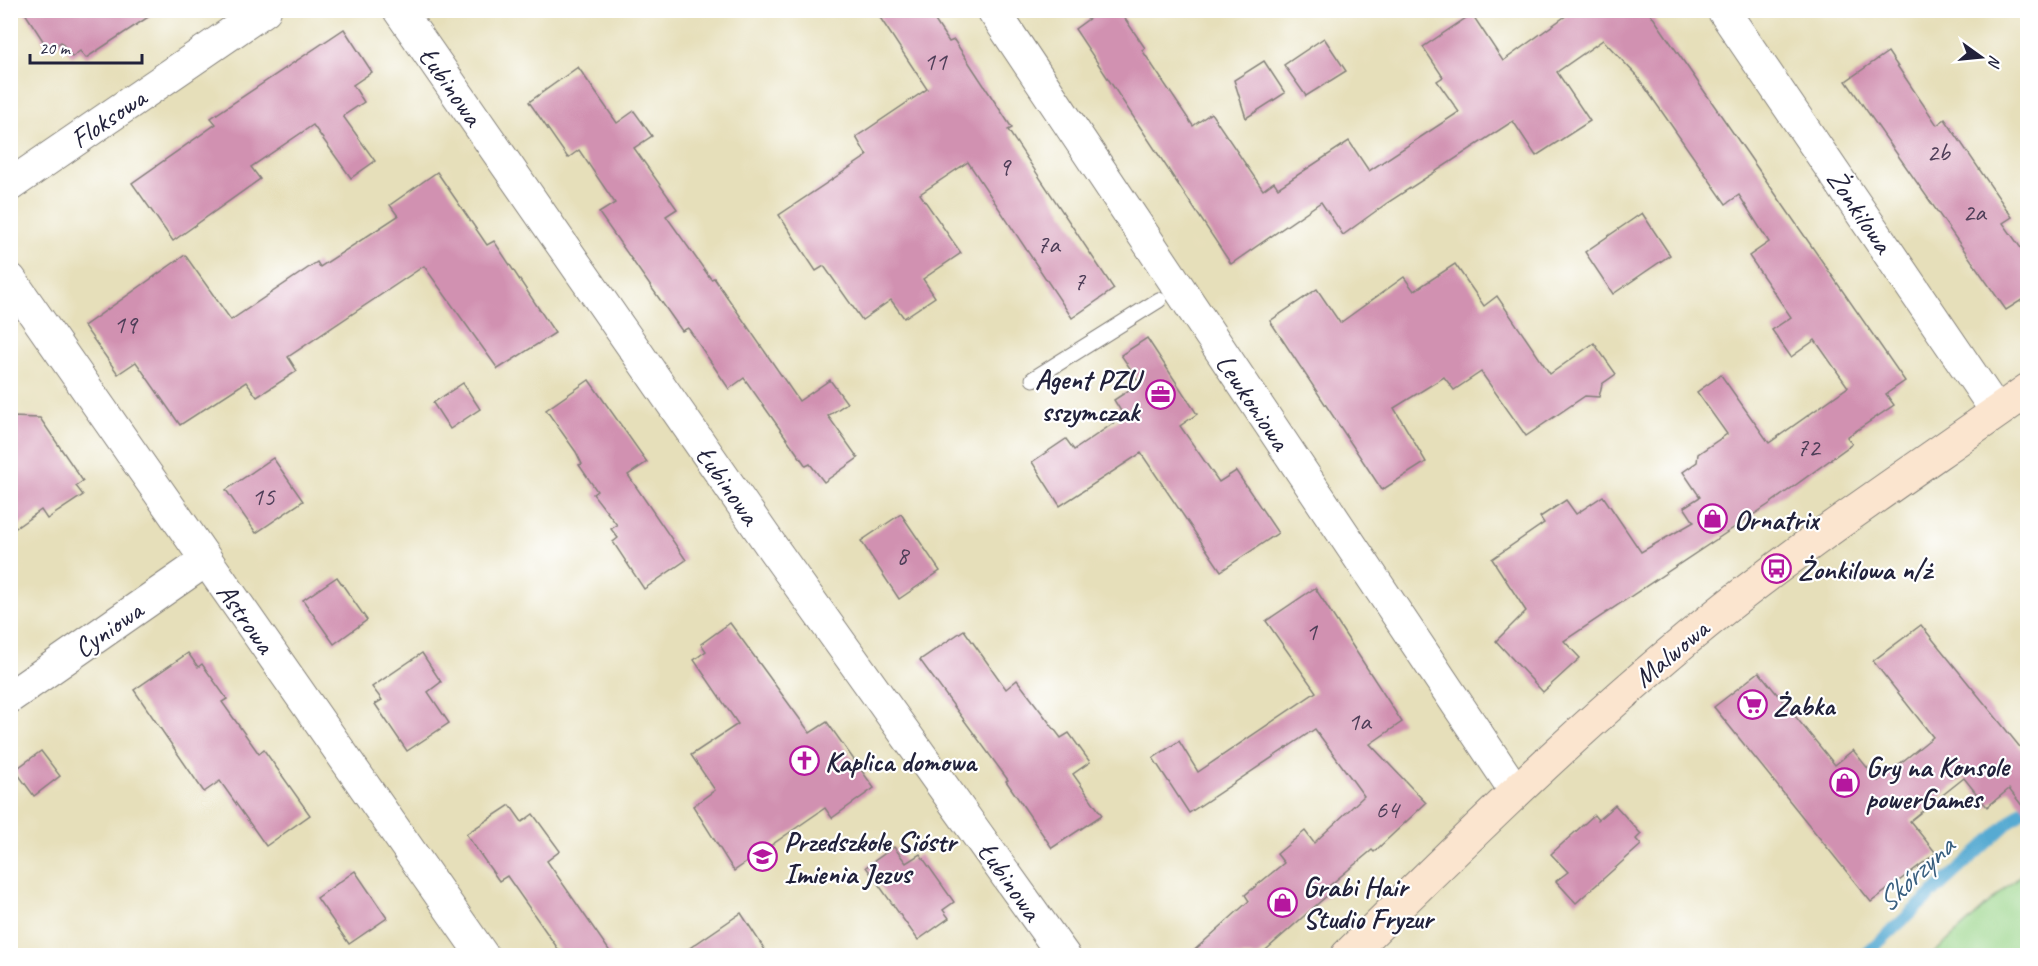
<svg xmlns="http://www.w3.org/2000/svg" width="2038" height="966" viewBox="0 0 2038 966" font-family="Caveat,sans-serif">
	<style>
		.green { fill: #9ad58a; stroke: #5e7c62; stroke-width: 1.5 }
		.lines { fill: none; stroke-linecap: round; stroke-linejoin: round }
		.stream { stroke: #56aad2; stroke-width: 12 }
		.building { fill: #d191b1 }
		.lane-casing { stroke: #84807a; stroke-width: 17 }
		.street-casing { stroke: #84807a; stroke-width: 34 }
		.secondary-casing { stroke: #84807a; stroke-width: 35 }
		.lane { stroke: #fff; stroke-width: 15 }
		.street { stroke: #fff; stroke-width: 32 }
		.secondary { stroke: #fbe5cf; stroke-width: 33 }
		.labels { text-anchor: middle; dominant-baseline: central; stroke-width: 4.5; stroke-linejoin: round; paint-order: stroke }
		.number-label { font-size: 26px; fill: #4e3e58 }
		.street-label { font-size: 28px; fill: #22223b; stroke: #fff }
		.poi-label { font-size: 28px; font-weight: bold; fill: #22223b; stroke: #fff; text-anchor: start }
		.water-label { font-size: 30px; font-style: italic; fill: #395f7f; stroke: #fff }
	</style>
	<rect width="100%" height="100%" fill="#fff"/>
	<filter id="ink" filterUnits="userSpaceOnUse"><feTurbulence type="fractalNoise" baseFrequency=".0167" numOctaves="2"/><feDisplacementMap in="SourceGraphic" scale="12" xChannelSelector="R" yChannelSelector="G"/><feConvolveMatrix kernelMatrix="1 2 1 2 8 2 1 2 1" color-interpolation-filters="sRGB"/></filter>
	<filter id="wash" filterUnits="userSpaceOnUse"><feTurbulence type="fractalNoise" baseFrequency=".008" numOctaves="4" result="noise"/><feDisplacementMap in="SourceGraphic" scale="24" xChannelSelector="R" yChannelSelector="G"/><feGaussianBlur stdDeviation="1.35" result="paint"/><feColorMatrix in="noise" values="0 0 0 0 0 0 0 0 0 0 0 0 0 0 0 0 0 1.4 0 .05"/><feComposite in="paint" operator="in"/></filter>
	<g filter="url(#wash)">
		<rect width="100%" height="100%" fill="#e6dfba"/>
		<path class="green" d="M2027 869V955H1932Z"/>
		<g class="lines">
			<path class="stream" d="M1864 956 2028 805"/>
		</g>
		<g id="blocks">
			<g class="building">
				<path d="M23 10H159L86 58 80 51 72 57 61 42 49 50Z"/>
				<path d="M875 10H928L949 42 954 40 1012 128 1008 130 1114 289 1072 318 968 162 920 194 961 253 923 279 935 297 904 318 891 300 862 320 824 266 816 271 779 215 867 156 856 137 927 89Z"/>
				<path d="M1101 10H1119L1145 48 1142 50 1193 126 1211 113 1263 190 1274 182 1278 188 1349 141 1369 171 1459 112 1437 81 1443 77 1423 47 1472 14 1503 61 1574 10H1648L1905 381 1886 394 1894 405 1847 437 1852 444 1768 505 1564 641 1580 658 1543 692 1496 641 1526 611 1492 559 1544 523 1540 517 1566 500 1576 514 1603 496 1641 552 1694 522 1684 507 1700 497 1683 472 1697 462 1698 454 1727 434 1697 392 1721 375 1769 443 1848 387 1815 340 1791 357 1772 330 1791 317 1749 256 1769 242 1739 195 1726 204 1637 76 1603 40 1557 72 1590 121 1536 156 1513 121 1387 203 1343 235 1321 202 1231 264 1075 29Z"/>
				<path d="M344 29 372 72 353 85 364 102 343 116 375 161 351 178 313 125 251 167 260 179 173 241 132 183 216 124 211 118Z"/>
				<path d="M1324 38 1346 71 1306 96 1284 65Z"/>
				<path d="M1888 52 1937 125 1945 119 2012 217 2003 223 2028 258V296L2006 310 1846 81Z"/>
				<path d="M1264 61 1285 93 1246 118 1234 80Z"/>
				<path d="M578 67 617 123 634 111 652 136 634 148 677 209 666 216 711 279 714 278 799 401 830 380 847 403 828 416 858 458 824 482 810 464 806 466 744 378 729 389 688 328 682 331 599 213 615 203 579 150 568 158 529 102Z"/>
				<path d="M437 172 487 245 494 241 555 333 498 369 424 266 288 357 297 371 257 397 246 382 180 425 136 362 118 374 84 326 185 255 231 320 317 262 320 267 398 216 390 205Z"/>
				<path d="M1642 213 1670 255 1613 294 1585 252Z"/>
				<path d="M1455 264 1484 306 1497 296 1550 374 1594 343 1616 374 1602 384 1599 397 1585 396 1526 436 1481 372 1454 390 1444 377 1394 408 1426 462 1382 490 1270 321 1317 289 1340 323 1404 277 1414 291Z"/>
				<path d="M1147 338 1197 414 1180 426 1219 482 1236 471 1278 533 1221 571 1141 453 1060 506 1032 462 1066 439 1074 450 1124 416 1114 400 1140 383 1121 355Z"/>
				<path d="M589 380 647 462 628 475 686 560 644 589 613 542 618 538 611 529 617 525 593 494 597 491 579 465 582 464 576 452 546 410Z"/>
				<path d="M463 383 480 409 450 429 433 403Z"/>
				<path d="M10 417 40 418 83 481 76 486 83 495 47 519 41 510 10 532Z"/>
				<path d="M273 458 303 501 256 533 226 490Z"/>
				<path d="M901 514 940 571 899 599 861 541Z"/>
				<path d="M337 577 367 620 334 644 303 600Z"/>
				<path d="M1315 588 1402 722 1370 744 1426 803 1374 852 1372 850 1329 886 1330 893 1259 956H1188L1249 901 1245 895 1284 863 1277 854 1305 831 1314 843 1364 796 1315 729 1189 813 1153 758 1179 741 1198 772 1316 692 1266 621Z"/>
				<path d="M730 623 810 733 827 722 874 788 832 818 825 808 734 871 693 806 715 790 691 755 738 724 694 660 706 651 701 644Z"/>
				<path d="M1921 625 2028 757V813L2009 789 1987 807 1964 778 1910 821 1936 853 1871 902 1714 707 1759 672 1835 765 1853 750 1878 781 1933 737 1873 661Z"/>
				<path d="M964 630 1006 689 1017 680 1061 738 1069 733 1090 762 1073 774 1102 815 1052 848 1006 781 1008 780 920 660Z"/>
				<path d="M188 653 198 667 202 664 227 699 222 702 259 754 264 750 310 815 266 846 220 781 204 792 134 690Z"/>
				<path d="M422 653 441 682 428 692 449 723 407 751 375 704 382 700 372 687Z"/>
				<path d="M41 751 60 776 34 796 15 770Z"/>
				<path d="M510 805 522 822 533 814 560 851 547 861 613 956H563L507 876 499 881 466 834Z"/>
				<path d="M1615 805 1641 834 1636 839 1641 845 1576 903 1556 881 1568 872 1551 854 1594 815 1598 820Z"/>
				<path d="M894 847 906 863 920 854 954 902 943 910 949 918 918 940 866 867Z"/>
				<path d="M355 871 387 918 349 944 317 898Z"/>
				<path d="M741 913 769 956H678Z"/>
			</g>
		</g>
	</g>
	<g filter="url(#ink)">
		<use href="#blocks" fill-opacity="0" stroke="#84807a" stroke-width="1.5"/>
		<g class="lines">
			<defs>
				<path id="lane" d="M1033 379 1159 300"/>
				<g id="street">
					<path d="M399 10 774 550 1064 956"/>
					<path d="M993 10 1516 792"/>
					<path d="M1723 10 1997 412"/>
					<path d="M10 185 265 10"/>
					<path d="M10 279 483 956"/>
					<path d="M10 697 205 561"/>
				</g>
				<path id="secondary" d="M1347 956C1463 842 1579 727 1705 624 1808 540 1920 467 2028 390"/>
			</defs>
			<use href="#lane" class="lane-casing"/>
			<use href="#street" class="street-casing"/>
			<use href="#secondary" class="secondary-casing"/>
			<use href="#lane" class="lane"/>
			<use href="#street" class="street"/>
			<use href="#secondary" class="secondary"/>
		</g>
	</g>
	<defs>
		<symbol id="office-ring" viewBox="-11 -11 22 22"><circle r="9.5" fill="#fff" stroke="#b5179e" stroke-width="1.5"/><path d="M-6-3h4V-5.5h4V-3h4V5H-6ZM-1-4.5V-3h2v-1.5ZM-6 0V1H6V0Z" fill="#b5179e"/></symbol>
		<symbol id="shop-ring" viewBox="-11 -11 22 22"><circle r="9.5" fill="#fff" stroke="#b5179e" stroke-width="1.5"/><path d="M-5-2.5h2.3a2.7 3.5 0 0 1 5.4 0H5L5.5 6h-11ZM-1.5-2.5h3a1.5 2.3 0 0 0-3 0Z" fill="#b5179e"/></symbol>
		<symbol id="bus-ring" viewBox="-11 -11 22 22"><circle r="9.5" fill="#fff" stroke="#b5179e" stroke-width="1.5"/><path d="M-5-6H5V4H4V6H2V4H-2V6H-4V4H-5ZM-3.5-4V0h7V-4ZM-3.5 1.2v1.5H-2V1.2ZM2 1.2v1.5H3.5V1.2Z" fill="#b5179e"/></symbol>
		<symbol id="supermarket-ring" viewBox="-11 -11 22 22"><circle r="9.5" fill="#fff" stroke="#b5179e" stroke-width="1.5"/><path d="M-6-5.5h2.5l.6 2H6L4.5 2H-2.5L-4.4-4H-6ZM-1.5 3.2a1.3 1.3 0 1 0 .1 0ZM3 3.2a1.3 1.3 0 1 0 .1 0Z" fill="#b5179e"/></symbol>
		<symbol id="church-ring" viewBox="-11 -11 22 22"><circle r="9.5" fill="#fff" stroke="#b5179e" stroke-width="1.5"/><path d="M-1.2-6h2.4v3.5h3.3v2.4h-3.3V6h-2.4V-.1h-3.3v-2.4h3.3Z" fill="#b5179e"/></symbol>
		<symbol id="school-ring" viewBox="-11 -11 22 22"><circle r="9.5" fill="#fff" stroke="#b5179e" stroke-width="1.5"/><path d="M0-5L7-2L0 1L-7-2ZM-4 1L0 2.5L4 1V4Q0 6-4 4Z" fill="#b5179e"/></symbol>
	</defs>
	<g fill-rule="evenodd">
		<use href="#office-ring" x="1144" y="378" width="33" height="33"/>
		<use href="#shop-ring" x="1696" y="502" width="33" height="33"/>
		<use href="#bus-ring" x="1760" y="552" width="33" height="33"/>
		<use href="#supermarket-ring" x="1736" y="688" width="33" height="33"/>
		<use href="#church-ring" x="788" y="744" width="33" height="33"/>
		<use href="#shop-ring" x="1828" y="766" width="33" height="33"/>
		<use href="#school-ring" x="746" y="840" width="33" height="33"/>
		<use href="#shop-ring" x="1266" y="886" width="33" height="33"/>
	</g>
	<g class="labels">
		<g class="number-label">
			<text x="935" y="61">11</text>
			<text x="1938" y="152">2b</text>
			<text x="1004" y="166">9</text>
			<text x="1974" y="212">2a</text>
			<text x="1048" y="244">7a</text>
			<text x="1079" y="281">7</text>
			<text x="125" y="324">19</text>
			<text x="1808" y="447">72</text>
			<text x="263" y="496">15</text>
			<text x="902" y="555">8</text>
			<text x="1311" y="631">1</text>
			<text x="1359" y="721">1a</text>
			<text x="1387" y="809">64</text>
		</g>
		<g class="street-label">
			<text transform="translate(451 86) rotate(55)">Łubinowa</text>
			<text transform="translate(108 118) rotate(-34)">Floksowa</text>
			<text transform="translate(1860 211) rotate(56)">Żonkilowa</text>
			<text transform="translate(1253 402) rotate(56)">Lewkoniowa</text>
			<text transform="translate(728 485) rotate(55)">Łubinowa</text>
			<text transform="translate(246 618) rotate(55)">Astrowa</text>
			<text transform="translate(108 629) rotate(-35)">Cyniowa</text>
			<text transform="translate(1671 653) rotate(-40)">Malwowa</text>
			<text transform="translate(1010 881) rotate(55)">Łubinowa</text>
		</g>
		<g class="poi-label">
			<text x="1139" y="379" text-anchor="end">Agent PZU<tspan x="1139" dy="32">sszymczak</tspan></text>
			<text x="1734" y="519">Ornatrix</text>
			<text x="1798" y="569">Żonkilowa n/ż</text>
			<text x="1773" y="705">Żabka</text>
			<text x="825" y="761">Kaplica domowa</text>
			<text x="1866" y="766">Gry na Konsole<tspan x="1866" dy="32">powerGames</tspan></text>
			<text x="784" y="841">Przedszkole Sióstr<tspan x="784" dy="32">Imienia Jezus</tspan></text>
			<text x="1303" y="886">Grabi Hair<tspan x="1303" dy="32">Studio Fryzur</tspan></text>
		</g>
		<g class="water-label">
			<text transform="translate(1915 874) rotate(-43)">Skórzyna</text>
		</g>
	</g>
	<rect width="2038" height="966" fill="none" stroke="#fff" stroke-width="36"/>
	<g transform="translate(1981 57) rotate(105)" stroke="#ffffff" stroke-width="4.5" paint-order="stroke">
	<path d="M0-4.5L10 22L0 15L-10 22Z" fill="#22223b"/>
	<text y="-9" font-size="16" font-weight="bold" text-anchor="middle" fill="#22223b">N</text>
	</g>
	<path d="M30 54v9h112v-9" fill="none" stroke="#22223b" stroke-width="3"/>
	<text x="39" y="54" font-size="18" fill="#22223b" stroke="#ffffff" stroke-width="4.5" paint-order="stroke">20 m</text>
</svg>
